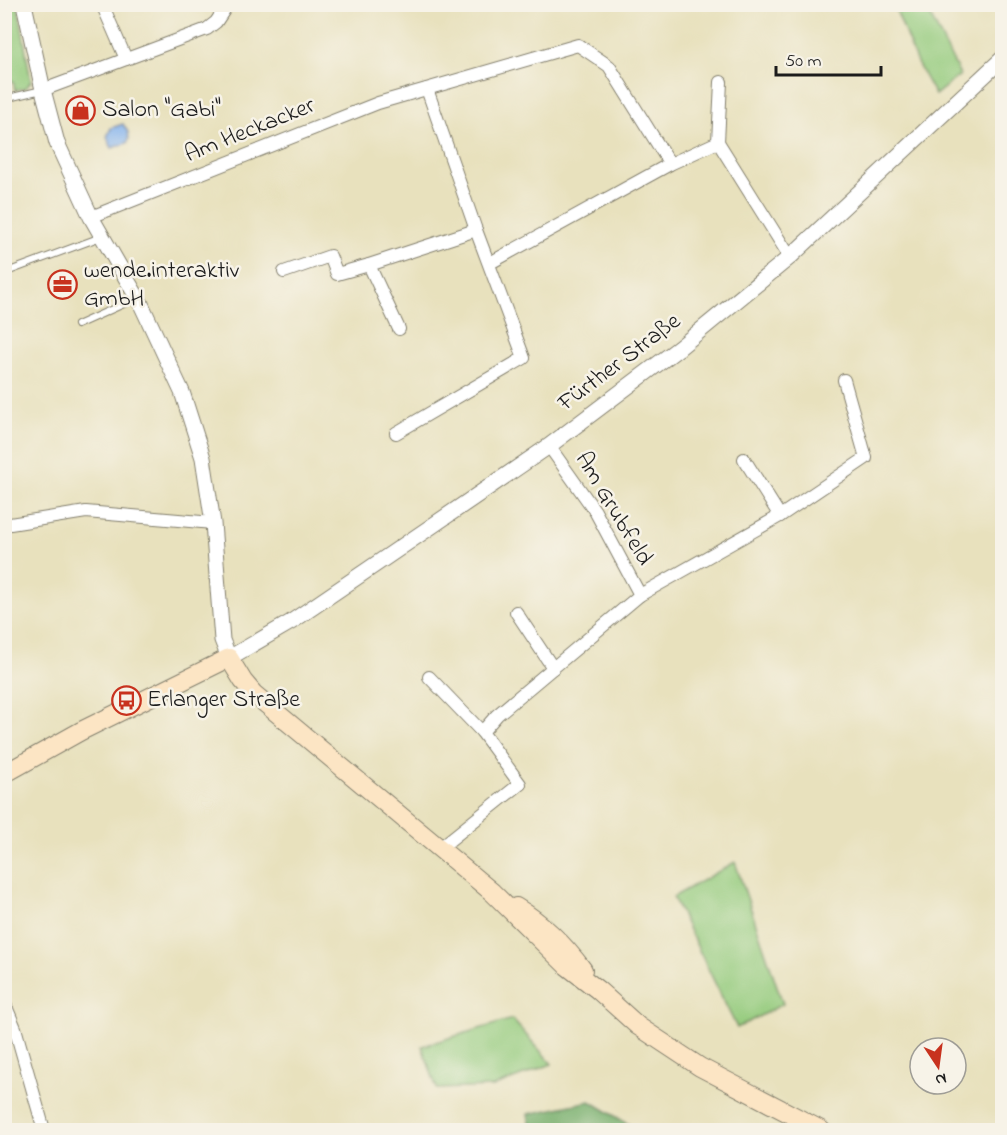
<svg xmlns="http://www.w3.org/2000/svg" width="1007" height="1135" viewBox="0 0 1007 1135" font-family="'Indie Flower',sans-serif">
	<style>
		.green { fill: #94cb7d; stroke: #58744c; stroke-width: 1.5 }
		.forest { fill: #77af6c; stroke: #4a6644; stroke-width: 1.5 }
		.water { fill: #83b2ee; stroke: #506785; stroke-width: 1.5 }
		.lines { fill: none; stroke-linecap: round; stroke-linejoin: round }
		.service-casing { stroke: #827e6c; stroke-width: 8 }
		.minor-casing { stroke: #827e6c; stroke-width: 14 }
		.tertiary-casing { stroke: #827e6c; stroke-width: 17 }
		.secondary-casing { stroke: #827e6c; stroke-width: 20 }
		.service { stroke: #fff; stroke-width: 6 }
		.minor { stroke: #fff; stroke-width: 12 }
		.tertiary { stroke: #fff; stroke-width: 15 }
		.secondary { stroke: #fce5c4; stroke-width: 18 }
		.labels { text-anchor: middle; dominant-baseline: central; stroke-width: 5; stroke-linejoin: round; paint-order: stroke }
		.poi-label { font-size: 24px; fill: #1c1c1c; stroke: #f7f3e8; text-anchor: start }
		.street-label { font-size: 24px; fill: #1c1c1c; stroke: #f7f3e8 }
	</style>
	<rect width="100%" height="100%" fill="#f7f3e8"/>
	<filter id="ink" filterUnits="userSpaceOnUse"><feTurbulence type="fractalNoise" baseFrequency=".0167" numOctaves="2"/><feDisplacementMap in="SourceGraphic" scale="12" xChannelSelector="R" yChannelSelector="G"/><feConvolveMatrix kernelMatrix="1 2 1 2 8 2 1 2 1" color-interpolation-filters="sRGB"/></filter>
	<filter id="wash" filterUnits="userSpaceOnUse"><feTurbulence type="fractalNoise" baseFrequency=".008" numOctaves="4" result="noise"/><feDisplacementMap in="SourceGraphic" scale="24" xChannelSelector="R" yChannelSelector="G"/><feGaussianBlur stdDeviation="1.35" result="paint"/><feColorMatrix in="noise" values="0 0 0 0 0 0 0 0 0 0 0 0 0 0 0 0 0 1.4 0 .05"/><feComposite in="paint" operator="in"/></filter>
	<g filter="url(#wash)">
		<rect width="100%" height="100%" fill="#e8e1bd"/>
		<g class="green">
			<path d="M4 5H18L31 81 26 88 15 90 13 81 5 83Z"/>
			<path d="M894 5H925L960 75 935 95 917 63Z"/>
			<path d="M735 862 783 1004 737 1028 673 897Z"/>
			<path d="M512 1019 552 1064 493 1087 437 1089 422 1046Z"/>
		</g>
		<path class="forest" d="M590 1101 638 1130H531L528 1114Z"/>
		<path class="water" d="M123 124 128 132 129 139 127 143 112 148 107 137 111 128Z"/>
	</g>
	<g filter="url(#ink)">
		<g class="lines">
			<defs>
				<g id="service">
					<path d="M4 99 42 90"/>
					<path d="M4 273 101 237"/>
					<path d="M77 325 137 298"/>
				</g>
				<g id="minor">
					<path d="M102 4 126 59"/>
					<path d="M43 90 207 29 216 22 228 4"/>
					<path d="M718 142 721 82"/>
					<path d="M91 217 378 103 578 45 609 66 670 164"/>
					<path d="M490 263 670 164 718 142 790 257"/>
					<path d="M284 272 330 256 337 274 369 265"/>
					<path d="M399 329 369 265 476 230"/>
					<path d="M396 433 524 358 476 230 427 89"/>
					<path d="M549 446 595 511 640 595"/>
					<path d="M744 459 780 516"/>
					<path d="M4 525 86 512 213 523"/>
					<path d="M516 612 553 668"/>
					<path d="M429 677 482 732"/>
					<path d="M440 848 520 784 482 732 497 715 640 595 780 516 866 458 844 380"/>
					<path d="M4 1002 15 1028 44 1130"/>
				</g>
				<path id="tertiary" d="M24 4 43 90 57 143 91 217 141 304 182 392 203 458 213 523 222 640 229 658 291 622 432 526 549 446 679 348 790 257 1002 59"/>
				<g id="secondary">
					<path d="M4 774 81 731 229 658 243 681 254 694 492 892 567 966 598 990 638 1026 700 1067 821 1130"/>
					<path d="M516 907C544 924 564 944 583 970"/>
				</g>
			</defs>
			<use href="#service" class="service-casing"/>
			<use href="#minor" class="minor-casing"/>
			<use href="#tertiary" class="tertiary-casing"/>
			<use href="#secondary" class="secondary-casing"/>
			<use href="#service" class="service"/>
			<use href="#minor" class="minor"/>
			<use href="#tertiary" class="tertiary"/>
			<use href="#secondary" class="secondary"/>
		</g>
	</g>
	<defs>
		<symbol id="shop-ring" viewBox="-11 -11 22 22"><circle r="9.5" fill="#f7f3e8" stroke="#c8321e" stroke-width="1.5"/><path d="M-5-2.5h2.3a2.7 3.5 0 0 1 5.4 0H5L5.5 6h-11ZM-1.5-2.5h3a1.5 2.3 0 0 0-3 0Z" fill="#c8321e"/></symbol>
		<symbol id="office-ring" viewBox="-11 -11 22 22"><circle r="9.5" fill="#f7f3e8" stroke="#c8321e" stroke-width="1.5"/><path d="M-6-3h4V-5.5h4V-3h4V5H-6ZM-1-4.5V-3h2v-1.5ZM-6 0V1H6V0Z" fill="#c8321e"/></symbol>
		<symbol id="bus-ring" viewBox="-11 -11 22 22"><circle r="9.5" fill="#f7f3e8" stroke="#c8321e" stroke-width="1.5"/><path d="M-5-6H5V4H4V6H2V4H-2V6H-4V4H-5ZM-3.5-4V0h7V-4ZM-3.5 1.2v1.5H-2V1.2ZM2 1.2v1.5H3.5V1.2Z" fill="#c8321e"/></symbol>
	</defs>
	<g fill-rule="evenodd">
		<use href="#shop-ring" x="64" y="94" width="33" height="33"/>
		<use href="#office-ring" x="46" y="268" width="33" height="33"/>
		<use href="#bus-ring" x="110" y="684" width="33" height="33"/>
	</g>
	<g class="labels">
		<g class="poi-label">
			<text x="102" y="110">Salon "Gabi"</text>
			<text x="84" y="271">wende.interaktiv<tspan x="84" dy="28">GmbH</tspan></text>
			<text x="147" y="700">Erlanger Straße</text>
		</g>
		<g class="street-label">
			<text transform="translate(250 131) rotate(-22)">Am Heckacker</text>
			<text transform="translate(620 363) rotate(-37)">Fürther Straße</text>
			<text transform="translate(613 509) rotate(59)">Am Grubfeld</text>
		</g>
	</g>
	<rect width="1007" height="1135" fill="none" stroke="#f7f3e8" stroke-width="24"/>
	<g transform="translate(938 1066) rotate(167)"><circle r="28" fill="#f7f3e8" stroke="#9f9d96" stroke-width="1.5"/>
	<path d="M0-4.5L10 22L0 15L-10 22Z" fill="#c8321e"/>
	<text y="-9" font-size="16" font-weight="bold" text-anchor="middle" fill="#1c1c1c">N</text>
	</g>
	<path d="M776 66v9h105v-9" fill="none" stroke="#1c1c1c" stroke-width="3"/>
	<text x="785" y="66" font-size="18" fill="#1c1c1c" stroke="#f7f3e8" stroke-width="4.5" paint-order="stroke">50 m</text>
</svg>
